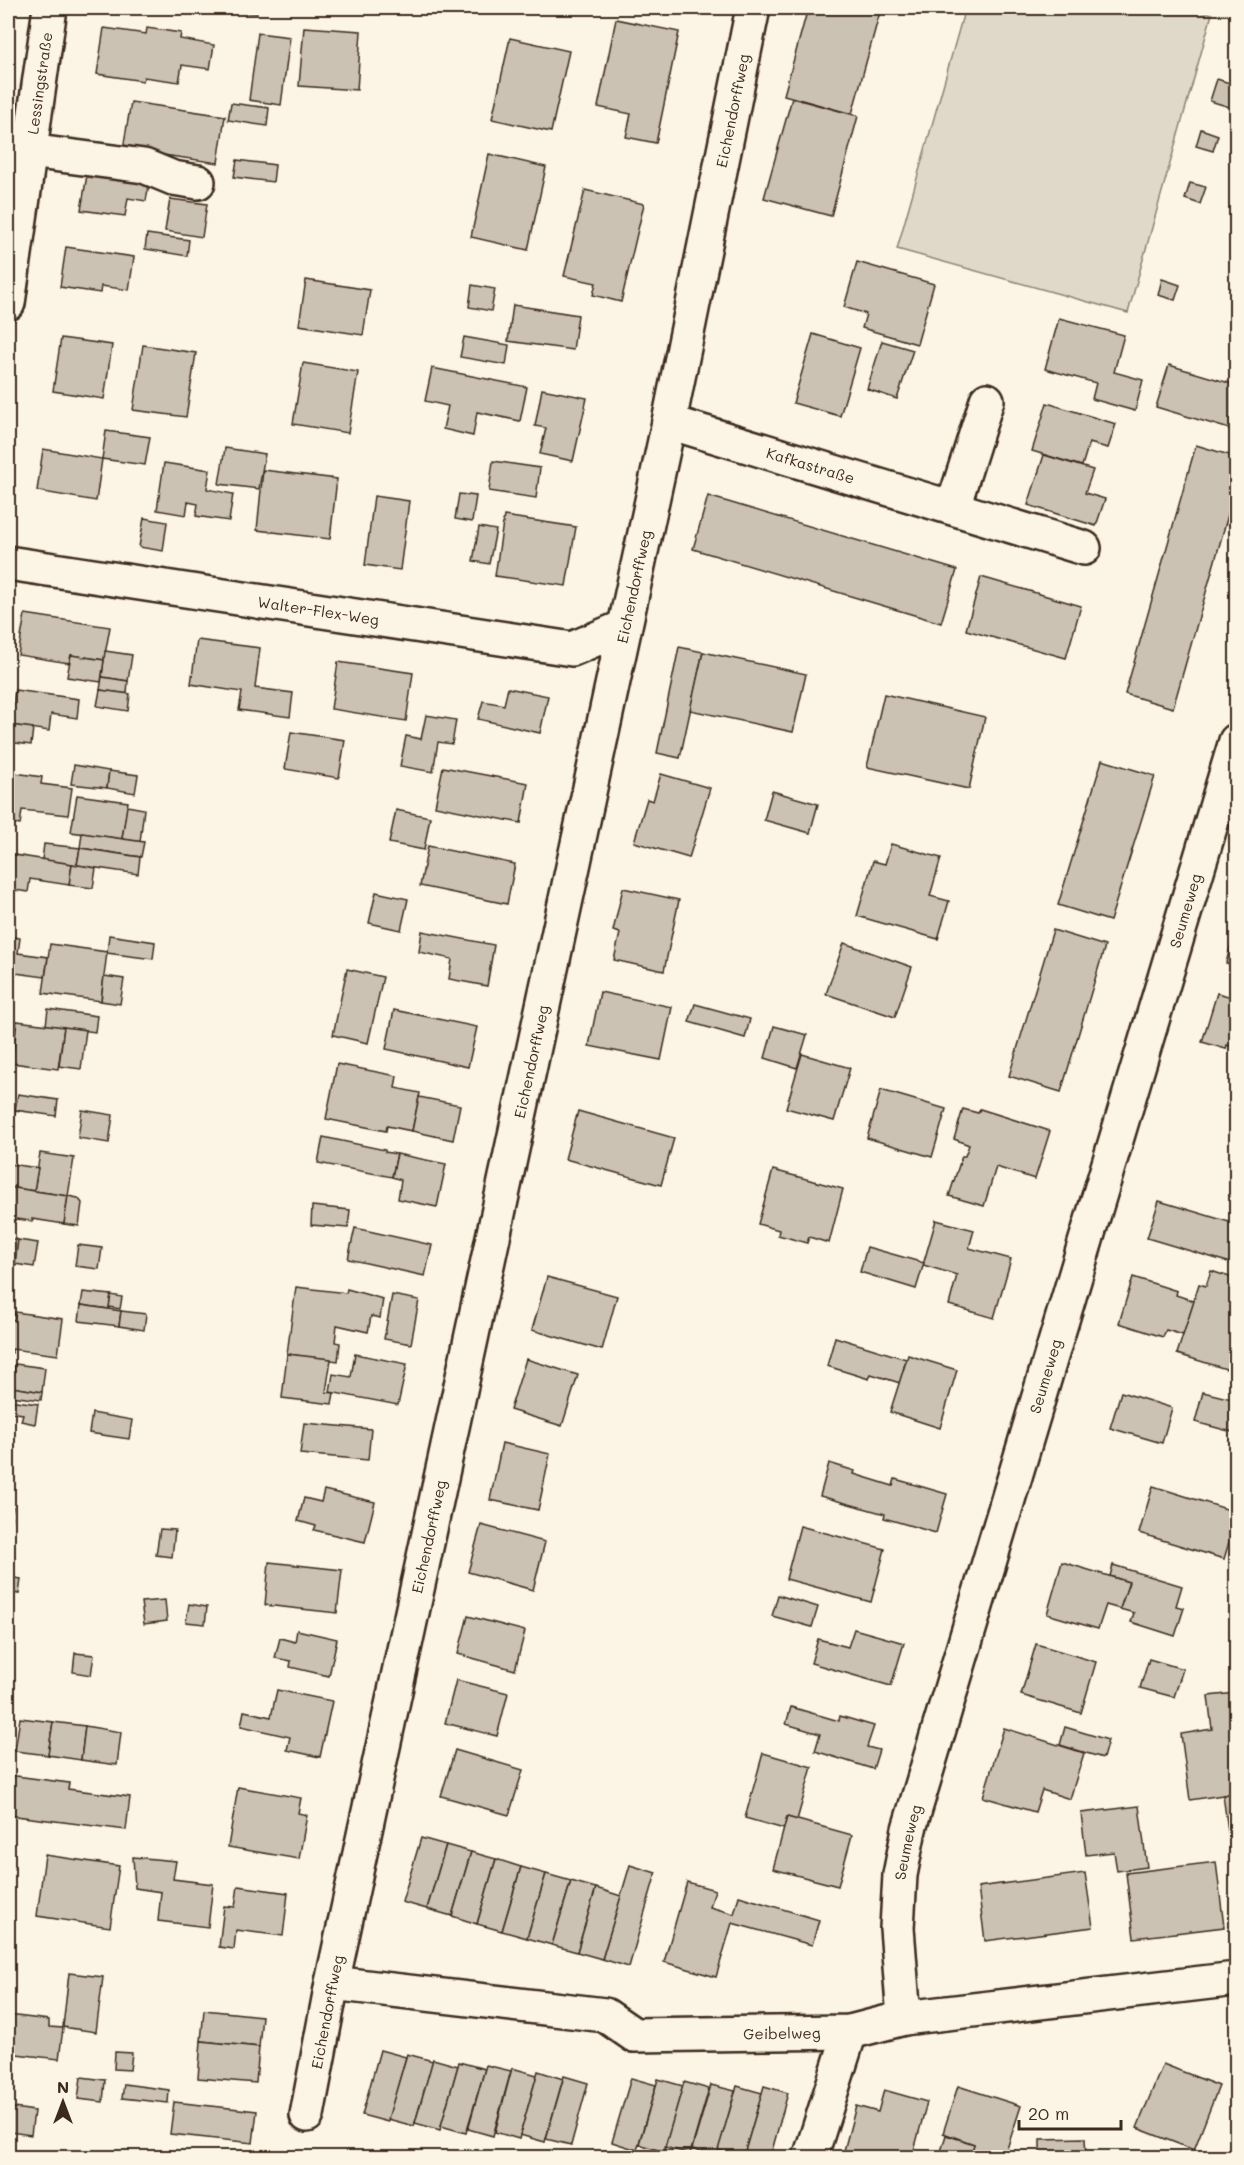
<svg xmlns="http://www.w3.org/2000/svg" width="1244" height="2165" viewBox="0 0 1244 2165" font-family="Mali,sans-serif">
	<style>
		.green { fill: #e0d8c8; stroke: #8e8173; stroke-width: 1.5 }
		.building { fill: #ccc2b3; stroke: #3b2a1e; stroke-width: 1.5 }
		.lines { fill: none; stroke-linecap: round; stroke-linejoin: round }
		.minor-casing { stroke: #3b2a1e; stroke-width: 38 }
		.minor { stroke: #fcf5e5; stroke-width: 33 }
		.labels { text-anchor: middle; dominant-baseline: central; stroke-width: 4.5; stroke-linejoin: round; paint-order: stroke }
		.street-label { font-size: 15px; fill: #3b2a1e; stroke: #fcf5e5 }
	</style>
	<rect width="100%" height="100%" fill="#fcf5e5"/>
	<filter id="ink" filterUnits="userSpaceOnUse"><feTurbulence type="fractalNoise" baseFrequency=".0167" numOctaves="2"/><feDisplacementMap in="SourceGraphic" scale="12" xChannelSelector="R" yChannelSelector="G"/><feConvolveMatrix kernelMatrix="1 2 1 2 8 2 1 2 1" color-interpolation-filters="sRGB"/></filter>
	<g filter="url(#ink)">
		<path class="green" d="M965 8H1188L1212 14 1128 313 897 249Z"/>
		<g class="building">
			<path d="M228 8H258L257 13 228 12Z"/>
			<path d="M808 8H881L852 114 784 95Z"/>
			<path d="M616 19 679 32 656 143 626 137 631 114 598 107Z"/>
			<path d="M304 27 361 31 357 90 299 86Z"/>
			<path d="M104 28 146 34 147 28 181 33 180 39 214 45 210 69 182 65 179 82 144 77 143 81 97 74Z"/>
			<path d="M258 33 290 37 281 105 249 100Z"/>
			<path d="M510 38 569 51 551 132 492 119Z"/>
			<path d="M1217 79 1236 85V109L1210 101Z"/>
			<path d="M792 98 858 116 831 216 764 198Z"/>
			<path d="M131 102 225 116 218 163 123 149Z"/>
			<path d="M231 103 269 108 267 126 228 120Z"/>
			<path d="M1201 129 1218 135 1213 151 1196 146Z"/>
			<path d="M489 154 546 167 528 250 471 237Z"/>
			<path d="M237 160 275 165 273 182 234 177Z"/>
			<path d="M88 169 150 178 146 201 128 198 125 216 81 210Z"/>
			<path d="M1190 183 1206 187 1200 204 1185 199Z"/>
			<path d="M585 190 644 204 621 302 593 295 596 283 564 276Z"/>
			<path d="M170 199 207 204 202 237 165 231Z"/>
			<path d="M147 234 189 240 187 256 145 249Z"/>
			<path d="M66 247 134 257 129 290 101 286 100 293 60 287Z"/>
			<path d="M857 262 934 284 917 344 862 328 866 314 844 307Z"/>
			<path d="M1162 279 1180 285 1175 300 1158 295Z"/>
			<path d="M306 280 370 290 363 335 299 325Z"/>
			<path d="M472 285 495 289 491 311 469 307Z"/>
			<path d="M513 305 578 315 573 350 508 341Z"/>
			<path d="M1236 312V331L1232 330Z"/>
			<path d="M1059 318 1124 335 1114 372 1143 380 1135 411 1092 399 1096 383 1045 369Z"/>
			<path d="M813 334 860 348 840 416 793 403Z"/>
			<path d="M464 337 509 345 506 365 460 357Z"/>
			<path d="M61 338 112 345 104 399 53 391Z"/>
			<path d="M882 341 913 350 897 399 867 389Z"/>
			<path d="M143 345 196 353 186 417 133 410Z"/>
			<path d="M303 363 358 372 348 433 293 424Z"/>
			<path d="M1169 365 1236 385V431L1156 407Z"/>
			<path d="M432 368 527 387 520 421 477 412 473 436 443 429 448 406 425 401Z"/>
			<path d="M542 389 587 398 573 461 540 454 546 428 535 426Z"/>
			<path d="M1047 403 1116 424 1108 448 1089 443 1082 466 1032 451Z"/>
			<path d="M106 431 150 437 145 465 102 459Z"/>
			<path d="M1196 445 1236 457V487L1173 708 1125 694Z"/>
			<path d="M225 448 265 454 259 489 219 484Z"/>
			<path d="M43 449 102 459 96 501 37 491Z"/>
			<path d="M1044 455 1093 470 1085 493 1105 499 1096 526 1028 505Z"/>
			<path d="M493 461 540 468 536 498 489 491Z"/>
			<path d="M164 463 210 470 207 489 233 494 229 521 196 516 198 504 188 502 186 515 157 510Z"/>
			<path d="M263 470 337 479 330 539 257 530Z"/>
			<path d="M459 494 476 496 472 522 455 519Z"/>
			<path d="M374 496 409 501 400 570 365 565Z"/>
			<path d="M708 496 957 570 941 623 693 549Z"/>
			<path d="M504 516 576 527 566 586 495 576Z"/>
			<path d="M144 518 167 522 163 551 139 547Z"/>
			<path d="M479 527 496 530 489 564 473 561Z"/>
			<path d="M981 577 1081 606 1066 658 966 630Z"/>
			<path d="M25 614 110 627 104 660 71 655 69 663 18 655Z"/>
			<path d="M197 640 260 648 255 688 293 693 290 717 239 710 242 692 191 684Z"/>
			<path d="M679 647 703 652 680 758 657 753Z"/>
			<path d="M105 651 132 655 128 681 102 677Z"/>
			<path d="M703 652 806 674 793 732 690 710Z"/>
			<path d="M71 655 104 660 101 682 67 677Z"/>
			<path d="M338 662 413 673 406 721 331 709Z"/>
			<path d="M102 677 128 681 127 694 100 690Z"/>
			<path d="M508 688 548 696 540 733 478 719 483 701 504 705Z"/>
			<path d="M15 690 79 699 77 718 51 714 49 731 10 725Z"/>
			<path d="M100 690 130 694 128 711 97 706Z"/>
			<path d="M884 694 985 717 969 789 867 767Z"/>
			<path d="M426 715 456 720 452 744 438 742 433 772 400 766 406 736 421 739Z"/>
			<path d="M10 725 33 728 31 745 8 742Z"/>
			<path d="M291 732 345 740 339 778 285 769Z"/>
			<path d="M1102 760 1155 776 1110 921 1058 905Z"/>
			<path d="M74 765 109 771 107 788 71 784Z"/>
			<path d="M443 767 528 783 521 823 435 806Z"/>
			<path d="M109 771 138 775 135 793 107 788Z"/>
			<path d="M8 772 42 777 41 784 72 788 68 815 22 810 20 825 8 823Z"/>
			<path d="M661 774 710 788 689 858 634 842 647 799 653 801Z"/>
			<path d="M772 791 818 804 810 833 764 820Z"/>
			<path d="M77 795 128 802 122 839 71 832Z"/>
			<path d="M127 806 144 809 140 842 122 839Z"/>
			<path d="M396 810 430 817 424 850 389 843Z"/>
			<path d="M82 833 144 842 141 857 80 848Z"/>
			<path d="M44 844 80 848 77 865 42 860Z"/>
			<path d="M891 844 941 858 930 896 949 901 938 939 857 916 873 861 885 864Z"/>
			<path d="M428 846 515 864 507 904 420 886Z"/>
			<path d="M80 848 140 857 138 874 77 865Z"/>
			<path d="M8 854 72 864 69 885 30 879 28 892 8 889Z"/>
			<path d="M72 864 96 868 93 888 69 885Z"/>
			<path d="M623 888 679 900 664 971 614 960 620 933 613 931Z"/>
			<path d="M376 892 408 899 401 930 369 923Z"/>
			<path d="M1236 925V966L1226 963Z"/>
			<path d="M1053 930 1105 946 1061 1092 1009 1076Z"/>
			<path d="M422 931 494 945 487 986 449 979 452 959 419 952Z"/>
			<path d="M109 935 155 942 153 959 107 953Z"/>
			<path d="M8 936 20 938 18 953 48 957 45 977 8 972Z"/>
			<path d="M844 943 912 967 895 1017 826 994Z"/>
			<path d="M50 944 107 952 101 1001 43 993Z"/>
			<path d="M347 969 383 977 368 1043 333 1035Z"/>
			<path d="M104 976 124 979 120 1004 101 1001Z"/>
			<path d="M600 992 672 1007 661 1060 589 1046Z"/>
			<path d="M1217 993 1236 998V1048L1227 1045 1226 1049 1202 1042Z"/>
			<path d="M695 1004 750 1019 745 1038 689 1022Z"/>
			<path d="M48 1009 97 1016 95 1032 46 1025Z"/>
			<path d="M394 1010 477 1027 468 1067 386 1049Z"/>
			<path d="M8 1018V1020L17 1021 13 1054 8 1053Z"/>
			<path d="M17 1021 64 1027 58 1069 12 1063Z"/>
			<path d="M774 1026 807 1035 797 1068 765 1058Z"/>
			<path d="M64 1027 86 1030 81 1069 59 1066Z"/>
			<path d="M8 1053 13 1054 11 1073H8Z"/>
			<path d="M802 1054 850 1068 834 1121 786 1108Z"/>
			<path d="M337 1064 397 1076 395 1088 420 1093 412 1131 387 1126 386 1131 326 1119Z"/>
			<path d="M881 1090 946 1109 932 1157 867 1138Z"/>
			<path d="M18 1094 58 1100 56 1116 15 1110Z"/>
			<path d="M419 1097 460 1105 453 1140 412 1131Z"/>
			<path d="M8 1109 15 1110 10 1151 8 1150Z"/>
			<path d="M963 1109 978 1113 980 1109 1050 1131 1035 1179 996 1167 984 1206 949 1196 962 1156H965L969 1145 954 1139Z"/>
			<path d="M82 1110 113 1115 109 1143 78 1138Z"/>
			<path d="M578 1111 674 1138 661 1185 565 1159Z"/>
			<path d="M323 1137 385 1150V1152L397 1154 392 1177 318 1163Z"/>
			<path d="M1236 1148V1172L1230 1170Z"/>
			<path d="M40 1153 74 1158 68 1196 34 1191Z"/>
			<path d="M397 1154 446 1164 437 1207 398 1199 401 1180 392 1177Z"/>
			<path d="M9 1164 38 1168 34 1191 8 1187Z"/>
			<path d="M773 1170 843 1189 829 1243 809 1237 807 1243 778 1235 779 1230 758 1224Z"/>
			<path d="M8 1187 68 1196 64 1224 32 1219V1221L8 1218Z"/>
			<path d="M68 1196 78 1198 82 1203 79 1226 64 1224Z"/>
			<path d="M1159 1201 1236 1224V1257L1234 1264 1147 1238Z"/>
			<path d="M312 1206 350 1210 348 1228 311 1225Z"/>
			<path d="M936 1220 974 1230 969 1248 1011 1259 994 1318 949 1305 957 1275 923 1265Z"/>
			<path d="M355 1228 432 1245 425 1276 348 1259Z"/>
			<path d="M8 1238 18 1240 15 1266 8 1265Z"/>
			<path d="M18 1240 38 1243 34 1267 15 1264Z"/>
			<path d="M78 1245 102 1248 99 1269 75 1266Z"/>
			<path d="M867 1247 924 1263 916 1289 860 1272Z"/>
			<path d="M1211 1271 1236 1279V1372L1177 1354 1199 1284 1206 1286Z"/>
			<path d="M547 1277 617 1296 602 1350 532 1330Z"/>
			<path d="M1133 1277 1177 1291 1176 1295 1194 1301 1183 1335 1166 1330 1163 1337 1119 1323Z"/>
			<path d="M296 1287 346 1293 347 1289 383 1299 380 1318 371 1316 368 1332 337 1325 335 1342 340 1343 338 1361 287 1354Z"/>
			<path d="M83 1292 111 1295 109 1309 81 1305Z"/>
			<path d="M111 1295 122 1297 120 1309 109 1307Z"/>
			<path d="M392 1295 419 1300 411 1344 384 1339Z"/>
			<path d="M81 1305 121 1311 119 1326 79 1321Z"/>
			<path d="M121 1311 146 1314 144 1330 119 1326Z"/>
			<path d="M15 1312 63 1319 58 1355 12 1349V1353H8V1319L14 1320Z"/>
			<path d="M835 1337 906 1359 900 1383 871 1374 869 1379 827 1366Z"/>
			<path d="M287 1354 331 1359 326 1392 334 1393 332 1404 282 1398Z"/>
			<path d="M355 1354 407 1364 398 1405 330 1392 333 1374 351 1377Z"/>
			<path d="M908 1355 957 1370 940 1428 890 1412Z"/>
			<path d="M526 1359 578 1375 562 1426 510 1410Z"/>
			<path d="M15 1364 45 1368 42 1392 12 1387Z"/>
			<path d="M12 1387 42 1392 41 1400 11 1396Z"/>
			<path d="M1121 1392 1172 1408 1162 1443 1110 1428Z"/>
			<path d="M1203 1392 1236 1400V1433L1195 1422Z"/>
			<path d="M8 1400 38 1404 35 1424 21 1421 23 1414 8 1412Z"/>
			<path d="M92 1413 132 1420 129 1439 89 1433Z"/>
			<path d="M304 1423 371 1429 368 1460 300 1454Z"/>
			<path d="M502 1443 550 1454 538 1510 490 1500Z"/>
			<path d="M829 1463 855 1471 854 1474 893 1486 895 1479 947 1494 936 1533 884 1518 885 1514 820 1496Z"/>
			<path d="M1153 1486 1236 1512V1519L1224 1559 1139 1533Z"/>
			<path d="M324 1490 375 1502 365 1542 314 1530 316 1526 298 1521 304 1498 321 1502Z"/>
			<path d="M8 1506 13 1507 10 1525H8Z"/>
			<path d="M481 1525 545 1542 533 1590 468 1572Z"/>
			<path d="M800 1526 885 1549 871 1602 786 1579Z"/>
			<path d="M160 1529 175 1530 172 1557 156 1555Z"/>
			<path d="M269 1562 342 1570 337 1613 265 1605Z"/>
			<path d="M1062 1562 1129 1582 1120 1609 1106 1605 1098 1629 1047 1614Z"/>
			<path d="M1113 1565 1182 1586 1176 1606 1184 1608 1175 1636 1131 1622 1134 1613 1120 1609 1129 1582 1110 1576Z"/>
			<path d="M8 1577 21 1579 19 1594 8 1592Z"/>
			<path d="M778 1595 818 1607 812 1627 772 1616Z"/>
			<path d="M165 1600 167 1621 144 1624 141 1602Z"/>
			<path d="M189 1604 207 1607 205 1624 186 1622Z"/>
			<path d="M468 1616 525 1631 515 1670 458 1654Z"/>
			<path d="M854 1629 904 1643 891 1686 811 1663 818 1639 848 1647Z"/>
			<path d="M297 1630 337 1639 329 1676 290 1667 291 1661 275 1658 280 1638 295 1642Z"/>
			<path d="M1036 1644 1096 1662 1081 1713 1021 1695Z"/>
			<path d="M75 1653 94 1655 91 1675 73 1672Z"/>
			<path d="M1149 1659 1183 1669 1174 1697 1140 1688Z"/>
			<path d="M456 1680 508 1693 497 1736 445 1723Z"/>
			<path d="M277 1690 332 1701 320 1757 287 1750 290 1737 241 1726 244 1711 271 1717Z"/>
			<path d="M1236 1693V1793L1190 1800 1181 1734 1212 1729 1208 1696Z"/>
			<path d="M791 1707 839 1721 840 1716 874 1726 867 1747 879 1750 873 1769 815 1751 820 1734 786 1724Z"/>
			<path d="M20 1718 53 1722 48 1755 15 1751Z"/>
			<path d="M53 1722 85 1726 81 1760 48 1755Z"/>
			<path d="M85 1726 121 1732 117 1765 81 1760Z"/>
			<path d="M1065 1727 1108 1740 1103 1758 1060 1745Z"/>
			<path d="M1004 1728 1084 1753 1070 1799 1042 1790 1035 1812 983 1797Z"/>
			<path d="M455 1750 523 1770 509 1815 441 1796Z"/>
			<path d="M763 1753 812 1767 797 1820 787 1817 784 1829 745 1818Z"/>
			<path d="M8 1775 69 1783 68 1789 130 1797 126 1830 8 1815Z"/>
			<path d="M238 1787 301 1798 298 1813 307 1815 299 1859 228 1847Z"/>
			<path d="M1236 1793V1865L1233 1866 1223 1795Z"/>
			<path d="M1139 1806 1147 1867 1117 1871 1114 1852 1086 1855 1081 1813Z"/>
			<path d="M787 1817 852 1835 838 1886 773 1869Z"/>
			<path d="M421 1838 446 1845 427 1909 402 1902Z"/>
			<path d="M446 1845 471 1852 452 1916 427 1909Z"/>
			<path d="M471 1852 496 1859 477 1924 452 1916Z"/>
			<path d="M45 1855 119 1866 110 1927 37 1916Z"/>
			<path d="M133 1857 176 1861 173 1879 213 1884 208 1927 158 1921 161 1892 135 1888Z"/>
			<path d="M496 1859 521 1867 502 1931 477 1924Z"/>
			<path d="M1216 1862 1224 1927 1134 1938 1126 1873Z"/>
			<path d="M630 1865 656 1873 629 1967 602 1959Z"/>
			<path d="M521 1867 546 1874 527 1938 502 1931Z"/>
			<path d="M1085 1873 1093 1927 985 1941 978 1887Z"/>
			<path d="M546 1874 571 1881 552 1945 527 1938Z"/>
			<path d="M571 1881 596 1888 577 1952 552 1945Z"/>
			<path d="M687 1882 715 1890 710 1907 734 1914 739 1896 819 1920 812 1945 732 1923 716 1977 664 1962Z"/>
			<path d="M238 1886 288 1893 283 1936 236 1930 234 1949 219 1947 224 1906 235 1907Z"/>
			<path d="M596 1888 621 1896 602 1959 577 1952Z"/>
			<path d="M69 1973 103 1977 96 2032 63 2027Z"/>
			<path d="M204 2010 262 2016 259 2047 201 2041Z"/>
			<path d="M8 2015 49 2020V2027L63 2028 59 2059 8 2053Z"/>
			<path d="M201 2041 259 2047 256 2083 198 2078Z"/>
			<path d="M380 2050 406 2057 388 2122 362 2115Z"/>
			<path d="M115 2052 132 2053 130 2070 114 2069Z"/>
			<path d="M407 2054 433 2061 414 2126 388 2119Z"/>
			<path d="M433 2059 458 2066 440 2130 415 2123Z"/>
			<path d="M459 2062 485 2069 466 2133 441 2126Z"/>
			<path d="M1163 2064 1219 2086 1194 2150 1137 2128Z"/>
			<path d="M486 2065 511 2071 493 2136 468 2129Z"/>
			<path d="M512 2068 537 2075 519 2139 495 2132Z"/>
			<path d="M538 2071 563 2079 545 2142 520 2135Z"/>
			<path d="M564 2076 588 2083 571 2145 546 2139Z"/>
			<path d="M81 2077 105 2080 103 2102 78 2099Z"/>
			<path d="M631 2078 656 2085 637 2150 612 2142Z"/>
			<path d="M658 2079 683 2086 664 2152 639 2144Z"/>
			<path d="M684 2082 709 2089 690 2154 665 2147Z"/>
			<path d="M124 2084 169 2090 168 2103 122 2098Z"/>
			<path d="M711 2085 735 2091 717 2157 692 2149Z"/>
			<path d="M737 2086 762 2093 743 2158 718 2150Z"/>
			<path d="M764 2086 788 2093 770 2158 745 2151Z"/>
			<path d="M958 2086 1021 2106 1004 2158H970L974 2144 943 2133Z"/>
			<path d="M884 2090 927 2102 912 2158H842L856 2106 878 2112Z"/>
			<path d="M174 2102 257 2111 253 2143 170 2134Z"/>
			<path d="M8 2107 34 2111 31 2135 10 2132 8 2147Z"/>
			<path d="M946 2135 974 2144 970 2158H939Z"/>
			<path d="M1085 2138 1086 2158H1040V2139Z"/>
		</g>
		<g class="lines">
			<defs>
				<g id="minor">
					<path d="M29 151 144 166 173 178 198 182"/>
					<path id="s1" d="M8 303 50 8"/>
					<path id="s2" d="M669 422 1084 548"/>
					<path d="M953 507 987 400"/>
					<path id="s3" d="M8 563 572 649 624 627"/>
					<path id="s4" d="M332 1983 605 2015 634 2035 850 2032 904 2018 1236 1979"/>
					<path id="s5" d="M904 2018 897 1928 900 1875 909 1829 1236 741"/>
					<path id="s6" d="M307 2115 332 1983 669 422 753 8"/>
					<path d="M810 2158 850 2032"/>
				</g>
			</defs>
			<use href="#minor" class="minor-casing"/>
			<use href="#minor" class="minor"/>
		</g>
	</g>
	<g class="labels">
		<g class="street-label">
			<text stroke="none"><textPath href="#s1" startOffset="222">Lessingstraße</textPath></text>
			<text stroke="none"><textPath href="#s6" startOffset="2049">Eichendorffweg</textPath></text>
			<text stroke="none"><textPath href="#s2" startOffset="148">Kafkastraße</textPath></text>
			<text stroke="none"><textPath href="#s6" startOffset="1563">Eichendorffweg</textPath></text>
			<text stroke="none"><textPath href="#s3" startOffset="314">Walter-Flex-Weg</textPath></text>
			<text stroke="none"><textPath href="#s5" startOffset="1149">Seumeweg</textPath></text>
			<text stroke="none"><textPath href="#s6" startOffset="1077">Eichendorffweg</textPath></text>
			<text stroke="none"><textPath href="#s5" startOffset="663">Seumeweg</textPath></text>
			<text stroke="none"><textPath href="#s6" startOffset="591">Eichendorffweg</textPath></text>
			<text stroke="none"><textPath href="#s5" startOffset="177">Seumeweg</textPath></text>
			<text stroke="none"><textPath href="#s6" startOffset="105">Eichendorffweg</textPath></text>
			<text stroke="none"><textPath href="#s4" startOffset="458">Geibelweg</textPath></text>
		</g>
	</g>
	<rect width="1244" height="2165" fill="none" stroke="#fcf5e5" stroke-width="30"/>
	<rect x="15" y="15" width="1214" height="2135" fill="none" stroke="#3b2a1e" stroke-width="2" filter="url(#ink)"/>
	<g transform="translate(63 2102)" stroke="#fcf5e5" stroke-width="4.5" paint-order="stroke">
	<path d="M0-4.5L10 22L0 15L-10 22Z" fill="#3b2a1e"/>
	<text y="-9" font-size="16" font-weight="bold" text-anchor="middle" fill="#3b2a1e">N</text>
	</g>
	<path d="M1019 2120v9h102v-9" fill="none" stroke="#3b2a1e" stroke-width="3"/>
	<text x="1028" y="2120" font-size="18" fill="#3b2a1e" stroke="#fcf5e5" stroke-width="4.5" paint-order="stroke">20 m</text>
</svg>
